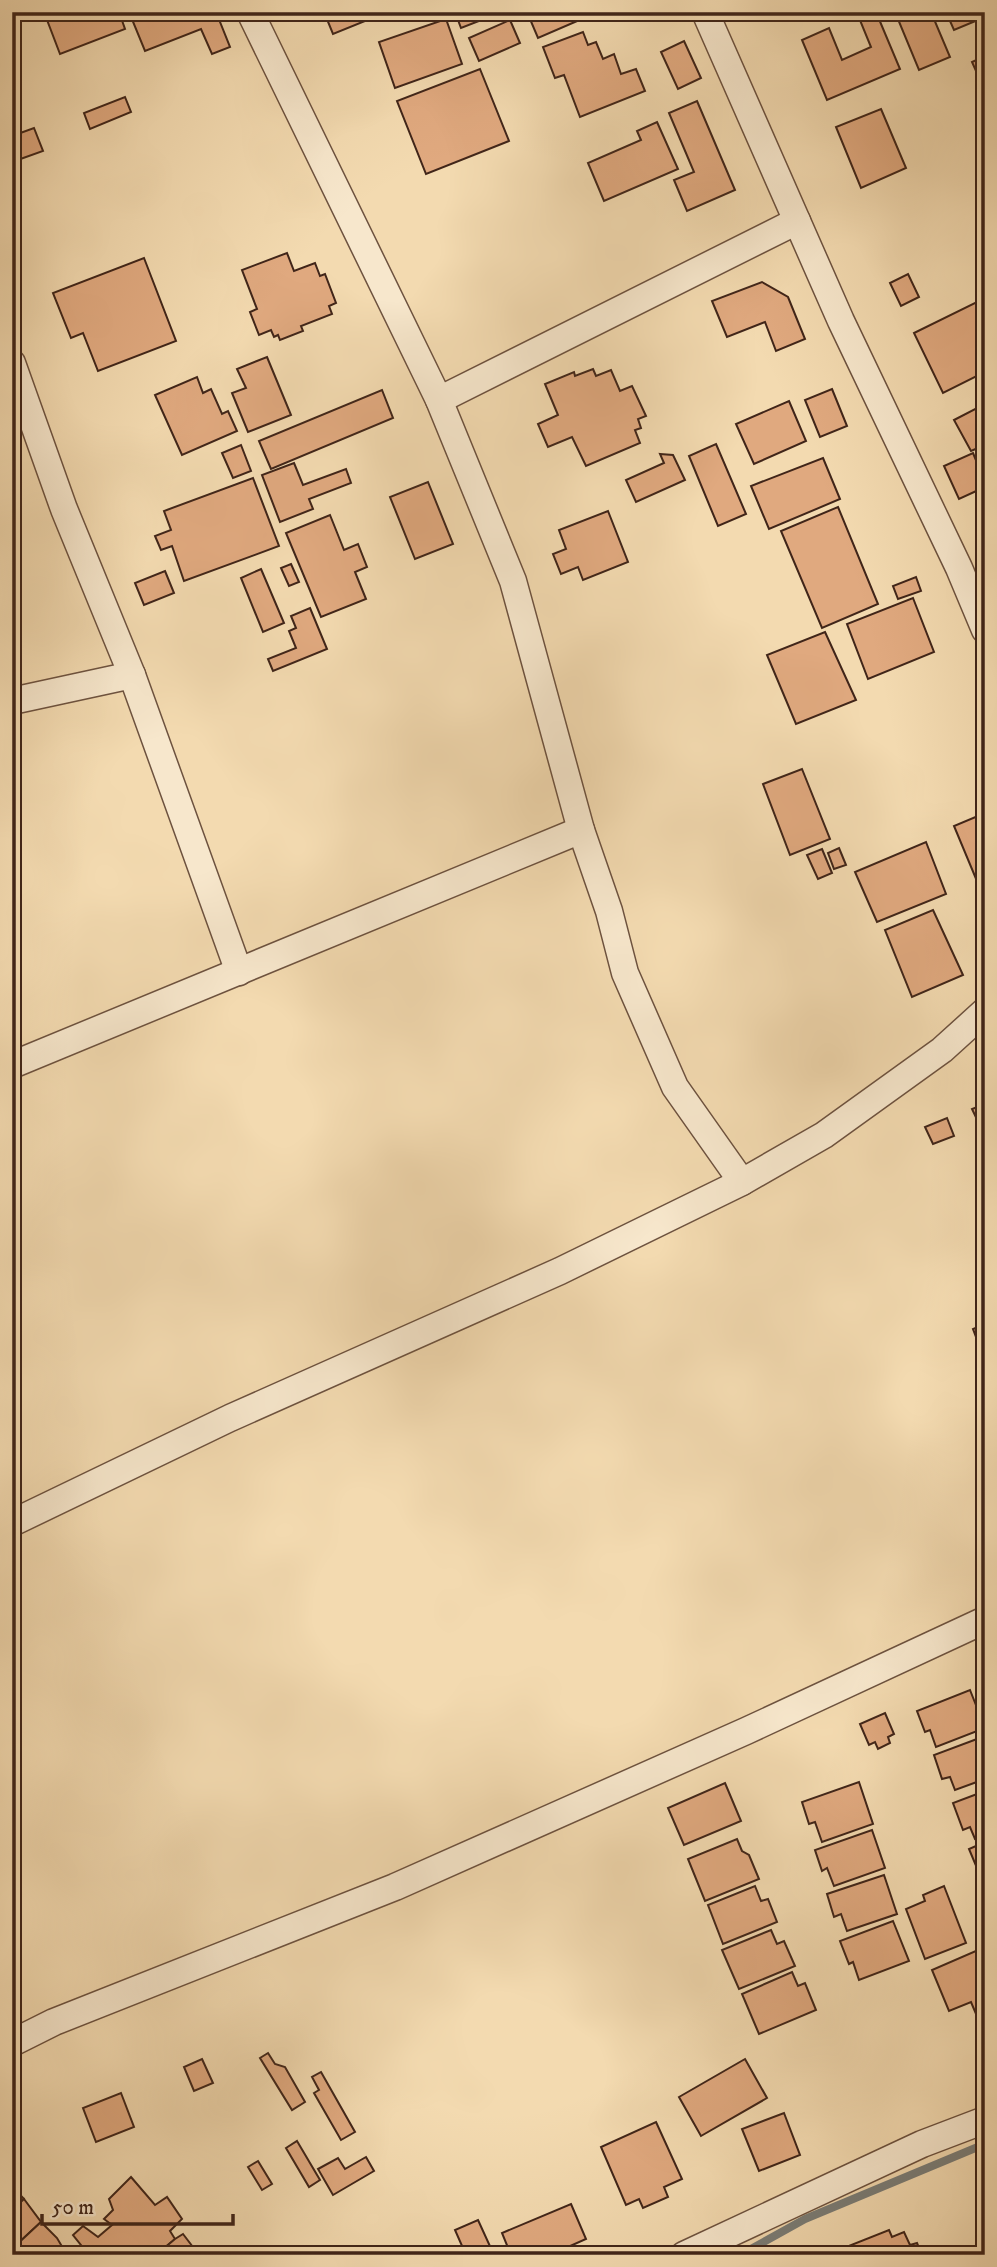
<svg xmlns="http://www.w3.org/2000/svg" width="997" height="2267" viewBox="0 0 997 2267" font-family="'IM FELL DW Pica',serif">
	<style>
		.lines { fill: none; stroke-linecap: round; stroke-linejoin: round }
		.stream { stroke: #7a7d77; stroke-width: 8 }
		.building { fill: #e0a97f; stroke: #402519; stroke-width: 2 }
		.minor-casing { stroke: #6d523f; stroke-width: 29 }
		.minor { stroke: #f7e7cc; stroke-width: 26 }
	</style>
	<rect width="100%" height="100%" fill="#f3dab0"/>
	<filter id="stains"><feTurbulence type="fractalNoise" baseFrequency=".00286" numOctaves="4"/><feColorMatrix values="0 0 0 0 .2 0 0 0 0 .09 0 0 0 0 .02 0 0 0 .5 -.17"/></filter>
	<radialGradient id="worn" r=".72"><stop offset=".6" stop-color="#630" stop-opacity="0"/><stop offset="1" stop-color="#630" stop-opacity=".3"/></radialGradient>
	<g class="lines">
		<path class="stream" d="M740 2255 805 2219 985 2144"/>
	</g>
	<g class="building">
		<path d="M44 12H119L125 29 60 54Z"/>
		<path d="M129 12H216L230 47 212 54 201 29 145 51Z"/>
		<path d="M324 12H373L375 17 333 34Z"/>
		<path d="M455 12H502L461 28Z"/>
		<path d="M527 12H598L538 38Z"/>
		<path d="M876 12 900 69 827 100 802 40 829 28 842 60 871 47 857 13Z"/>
		<path d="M895 12H931L950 57 919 70Z"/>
		<path d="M946 12H985V17L954 30Z"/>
		<path d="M446 19 462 64 395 88 379 42Z"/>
		<path d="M510 20 520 43 479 61 469 38Z"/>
		<path d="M583 32 588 45 596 42 603 59 614 54 621 74 636 69 645 91 580 117 564 75 555 78 543 47Z"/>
		<path d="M684 41 701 78 678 89 661 52Z"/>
		<path d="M985 56V91L972 62Z"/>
		<path d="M480 69 509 141 426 174 397 101Z"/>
		<path d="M125 97 131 112 90 129 84 113Z"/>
		<path d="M697 101 735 190 687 211 674 180 694 172 669 113Z"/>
		<path d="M881 109 906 168 861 188 836 127Z"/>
		<path d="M657 122 678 169 604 201 588 163 641 140 637 131Z"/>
		<path d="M34 128 43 151 12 162V136Z"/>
		<path d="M287 253 294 271 315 263 320 276 325 274 336 303 329 306 332 314 301 326 303 331 280 340 278 335 274 337 271 330 259 335 250 312 257 309 242 270Z"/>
		<path d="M144 258 176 341 98 371 83 333 71 338 53 293Z"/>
		<path d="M908 274 919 297 901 306 890 283Z"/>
		<path d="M762 282 788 297 805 339 776 351 765 322 727 337 712 301Z"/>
		<path d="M985 298V372L943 393 914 333Z"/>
		<path d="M267 357 291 415 248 432 232 393 246 388 237 369Z"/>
		<path d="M593 369 596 376 611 370 620 391 632 386 646 416 638 419 641 428 635 430 640 443 586 466 572 437 548 447 538 424 558 415 545 384 574 372 575 376Z"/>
		<path d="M197 377 203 393 211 389 222 414 228 411 237 431 182 455 155 395Z"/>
		<path d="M832 389 847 426 820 437 805 400Z"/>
		<path d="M382 390 393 418 271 469 259 441Z"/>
		<path d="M789 401 806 441 754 464 736 424Z"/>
		<path d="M977 408 985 423V445L971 451 954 420Z"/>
		<path d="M716 444 746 514 718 526 689 456Z"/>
		<path d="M241 445 251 471 233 478 222 453Z"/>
		<path d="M973 453 985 482V487L959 499 944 466Z"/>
		<path d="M660 454 673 455 685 480 636 502 626 480 664 463Z"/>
		<path d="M823 458 840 499 769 529 751 486Z"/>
		<path d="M294 463 303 485 346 469 351 483 309 499 313 509 280 522 262 475Z"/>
		<path d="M253 478 279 546 184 581 172 546 161 550 155 536 171 530 164 511Z"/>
		<path d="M428 482 453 544 415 559 390 497Z"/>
		<path d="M838 507 878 604 822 628 781 531Z"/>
		<path d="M608 511 628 562 583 580 578 567 561 574 553 554 566 549 559 530Z"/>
		<path d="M330 515 344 550 358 544 367 567 355 572 366 599 321 617 286 533Z"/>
		<path d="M291 564 299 582 289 586 281 568Z"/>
		<path d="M261 569 284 623 263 632 241 578Z"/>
		<path d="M165 571 174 593 144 605 135 583Z"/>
		<path d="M916 577 921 591 898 599 893 586Z"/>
		<path d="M913 598 934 652 868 679 847 624Z"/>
		<path d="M310 608 327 649 273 671 268 659 296 648 289 631 296 628 291 616Z"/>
		<path d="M825 632 856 700 796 724 767 655Z"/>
		<path d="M802 769 830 839 790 855 763 784Z"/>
		<path d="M985 813V897L984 898 954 826Z"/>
		<path d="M926 842 946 894 877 922 855 872Z"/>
		<path d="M839 848 846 865 834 869 828 853Z"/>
		<path d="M822 849 832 873 818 879 807 855Z"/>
		<path d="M933 910 963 975 912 997 885 930Z"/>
		<path d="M985 1104V1131L983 1132 972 1109Z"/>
		<path d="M947 1118 954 1136 933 1144 925 1127Z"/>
		<path d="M985 1324V1348L981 1350 973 1329Z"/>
		<path d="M970 1690 985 1728 936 1747 930 1730 925 1732 917 1711Z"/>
		<path d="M885 1713 894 1734 888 1737 890 1743 878 1749 875 1742 869 1745 860 1724Z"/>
		<path d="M985 1736V1779L955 1790 950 1777 942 1779 934 1755Z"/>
		<path d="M859 1782 873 1824 822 1842 815 1822 809 1824 802 1802Z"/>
		<path d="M725 1783 741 1821 684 1845 668 1808Z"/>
		<path d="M985 1791V1835L975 1839 970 1827 963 1830 953 1803Z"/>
		<path d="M872 1830 885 1868 834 1886 827 1868 822 1871 815 1850Z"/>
		<path d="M737 1839 742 1851 749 1855 759 1879 705 1901 688 1859Z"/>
		<path d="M985 1842V1870L979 1873 969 1849Z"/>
		<path d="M884 1875 897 1914 847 1931 841 1914 834 1917 827 1894Z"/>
		<path d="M755 1886 761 1901 768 1899 777 1922 723 1944 708 1905Z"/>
		<path d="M944 1886 966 1943 925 1959 906 1909 925 1901 923 1895Z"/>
		<path d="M893 1921 909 1961 859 1980 853 1962 849 1964 840 1941Z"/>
		<path d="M771 1930 777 1944 784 1941 795 1966 739 1989 722 1950Z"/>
		<path d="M985 1947V2010L976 2014 971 2002 949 2011 932 1970Z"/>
		<path d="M792 1972 798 1986 805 1983 816 2010 759 2034 742 1994Z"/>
		<path d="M268 2053 275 2064 285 2067 305 2102 292 2110 260 2058Z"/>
		<path d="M202 2059 213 2083 194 2091 184 2067Z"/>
		<path d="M745 2059 767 2098 701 2136 679 2097Z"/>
		<path d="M321 2072 355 2132 341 2140 314 2093 319 2090 312 2077Z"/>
		<path d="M121 2093 134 2127 96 2142 83 2108Z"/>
		<path d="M784 2113 800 2155 759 2171 742 2129Z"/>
		<path d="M656 2122 682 2179 664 2187 668 2197 643 2208 639 2199 626 2205 601 2147Z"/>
		<path d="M297 2141 320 2180 309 2187 286 2148Z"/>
		<path d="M366 2157 374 2171 333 2195 318 2169 338 2158 345 2169Z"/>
		<path d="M258 2161 272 2184 262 2190 248 2167Z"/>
		<path d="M131 2177 155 2205 167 2197 182 2219 170 2231 175 2239 156 2255H89L73 2235 83 2226 98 2237 112 2225 104 2219 113 2210 109 2199Z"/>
		<path d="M12 2186 24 2199 12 2211Z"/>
		<path d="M24 2199 41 2222 12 2249V2210Z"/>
		<path d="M571 2204 586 2239 550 2255H511L502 2233Z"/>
		<path d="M478 2220 494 2255H466L455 2230Z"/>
		<path d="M41 2222 57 2238 67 2255H12V2249Z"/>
		<path d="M889 2230 892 2237 904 2232 910 2245 917 2243 922 2255H843L841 2249Z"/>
		<path d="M183 2234 199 2255H156L175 2239Z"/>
	</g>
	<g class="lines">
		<defs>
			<g id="minor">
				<path d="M250 12 439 400 513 581 581 830 609 911 625 973 675 1087 742 1182"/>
				<path d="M705 12 841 321 959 568 985 630"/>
				<path d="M12 363 64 509 132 675 239 972"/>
				<path d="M439 400 797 221"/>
				<path d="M12 701 132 675"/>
				<path d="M12 1065 581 830"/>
				<path d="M12 1523 230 1418 560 1271 742 1182 824 1135 942 1050 985 1011"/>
				<path d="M12 2043 54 2022 395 1887 746 1731 985 1620"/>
				<path d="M684 2255 922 2144 985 2120"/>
			</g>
		</defs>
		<use href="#minor" class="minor-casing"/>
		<use href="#minor" class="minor"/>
	</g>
	<rect width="997" height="2267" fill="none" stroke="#f3dab0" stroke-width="42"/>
	<rect x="14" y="14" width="969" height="2239" fill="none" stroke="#402519" stroke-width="3.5"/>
	<rect x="21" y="21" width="955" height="2225" fill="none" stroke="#402519" stroke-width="2"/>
	<path d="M42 2214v10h191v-10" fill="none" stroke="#402519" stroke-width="3.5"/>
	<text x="52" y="2214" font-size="21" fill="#402519" stroke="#f7e7cc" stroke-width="5" paint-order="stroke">50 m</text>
	<rect width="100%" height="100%" filter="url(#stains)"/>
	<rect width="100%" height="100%" fill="url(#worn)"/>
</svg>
